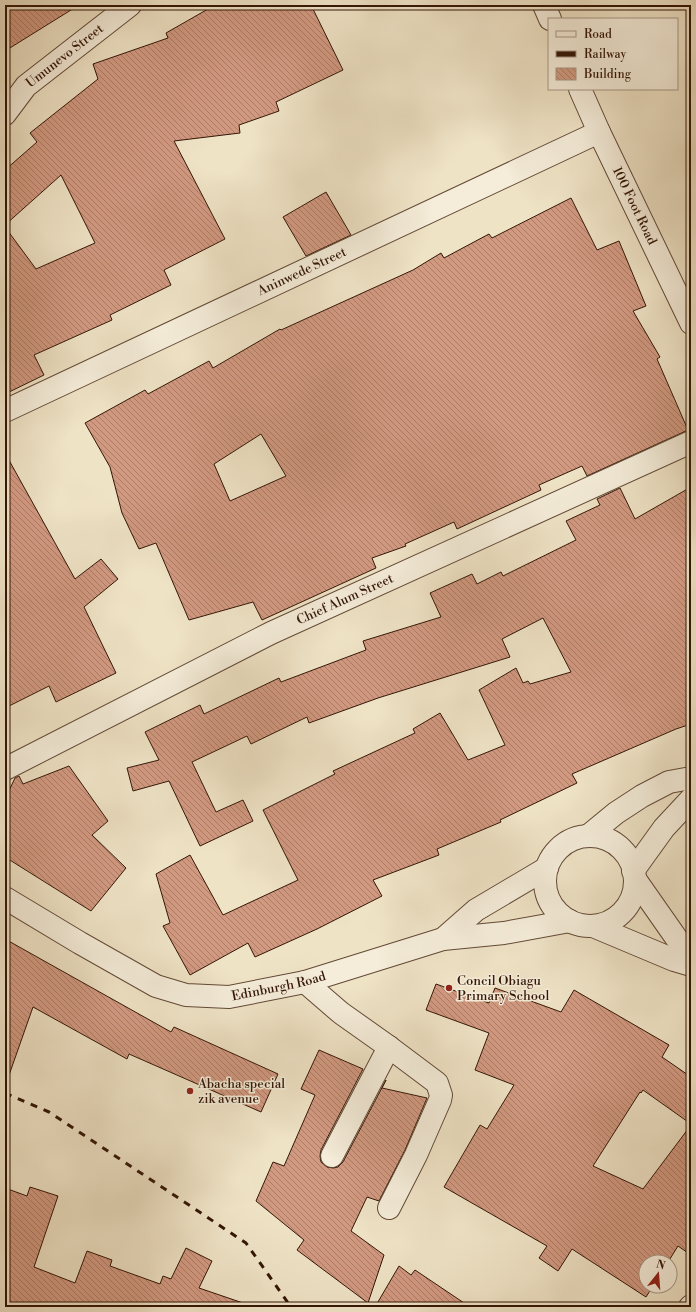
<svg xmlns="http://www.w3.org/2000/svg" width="696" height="1312" viewBox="0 0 696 1312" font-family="'Libre Bodoni',serif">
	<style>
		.building { fill: url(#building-back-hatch); stroke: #331606; fill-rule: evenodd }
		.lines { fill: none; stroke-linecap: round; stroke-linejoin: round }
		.minor-casing { stroke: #624936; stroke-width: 24 }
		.minor { stroke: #f5edda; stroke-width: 22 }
		.rail { stroke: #331606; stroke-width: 3; stroke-dasharray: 7 7; stroke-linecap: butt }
		.poi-dot { fill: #8f2418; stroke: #f5edda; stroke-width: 1.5 }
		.labels { text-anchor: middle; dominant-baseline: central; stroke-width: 3; stroke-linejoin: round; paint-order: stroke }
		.street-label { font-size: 13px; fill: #331606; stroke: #f5edda }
		.poi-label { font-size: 13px; fill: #331606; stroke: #f5edda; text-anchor: start }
	</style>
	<defs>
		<pattern id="building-back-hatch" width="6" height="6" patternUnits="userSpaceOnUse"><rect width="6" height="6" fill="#d29981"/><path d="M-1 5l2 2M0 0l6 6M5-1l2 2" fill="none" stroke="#ab7c68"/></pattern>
	</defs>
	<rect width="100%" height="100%" fill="#efe3c6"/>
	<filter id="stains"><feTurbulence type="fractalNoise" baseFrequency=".005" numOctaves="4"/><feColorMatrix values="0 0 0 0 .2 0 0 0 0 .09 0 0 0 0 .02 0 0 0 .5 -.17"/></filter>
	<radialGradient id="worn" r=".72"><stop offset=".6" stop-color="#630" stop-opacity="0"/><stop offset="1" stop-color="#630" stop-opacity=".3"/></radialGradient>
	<g class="building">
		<path d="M5 5H79L5 51Z"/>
		<path d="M215 5H311L343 70 276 102 279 111 239 125 240 133 174 141 225 239 164 270 171 285 110 315 112 320 34 355 44 375 5 394V227L36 269 95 243 61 175 5 225V170L37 142 30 133 98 79 93 64 168 38 166 33Z"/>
		<path d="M326 192 351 235 306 256 283 217Z"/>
		<path d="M571 198 597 250 619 241 646 306 633 311 660 357 657 359 688 430 587 476 582 466 539 485 541 490 457 529 454 522 405 544 406 546 372 558 376 568 262 620 253 602 189 620 156 543 139 549 122 513 110 467 85 423 145 390 148 394 209 361 213 368 280 329 281 330 413 270 441 253 444 258 489 234 492 238ZM261 434 286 476 230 501 214 464Z"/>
		<path d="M5 453 75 579 101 559 118 579 84 607 116 673 56 702 49 686 5 708Z"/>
		<path d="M691 487V724L676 729 572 774 577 783 500 820 501 822 437 849 439 855 373 880 382 896 317 929 255 957 248 943 190 975 163 926 170 923 156 874 190 855 223 915 298 880 263 810 335 774 333 771 415 733 413 729 440 713 468 760 505 745 479 690 516 668 523 683 528 681 530 684 571 672 543 618 502 639 510 657 378 698 309 723 307 717 251 744 247 736 192 762 216 812 243 800 253 821 200 846 169 781 133 791 127 768 159 760 145 732 200 705 204 714 279 678 281 682 366 650 363 641 441 617 430 593 472 574 477 584 501 572 503 576 576 540 566 521 600 505 597 499 620 488 635 519Z"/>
		<path d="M69 766 108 821 92 835 126 868 91 911 5 857V799L15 778 19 776 23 784Z"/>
		<path d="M5 939 171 1032 174 1027 278 1074 261 1112 129 1054 127 1059 33 1007 8 1078 5 1077Z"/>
		<path d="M436 984 489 1003 495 988 561 1012 574 990 669 1045 662 1057 691 1077V1124L643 1090 641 1093 640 1092 593 1166 643 1189 691 1125V1255L678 1246 668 1262H646V1286H653L646 1297 572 1249 558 1271 539 1258 547 1246 444 1187 480 1125 487 1129 514 1085 475 1070 489 1033 426 1010Z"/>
		<path d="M319 1050 363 1069 321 1150 320 1156 321 1162 327 1167 333 1168 338 1167 343 1162 386 1080 382 1088 427 1098 405 1150 379 1201 367 1197 351 1231 384 1255 368 1303 297 1250 304 1240 256 1201 273 1162 284 1166 315 1095 301 1089Z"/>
		<path d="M30 1187 58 1196 34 1267 75 1283 87 1251 112 1260 110 1266 160 1284 163 1276 171 1279 186 1248 212 1261 199 1288 243 1303 242 1307H5V1188L27 1196Z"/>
		<path d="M399 1266 411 1275 415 1270 470 1307H375Z"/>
	</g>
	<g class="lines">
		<defs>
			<g id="minor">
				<path d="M544 5 550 19"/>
				<path id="s1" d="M580 89 599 132 691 323"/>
				<path id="s2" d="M5 114 26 86 130 5"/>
				<path id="s3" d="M5 411 599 132"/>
				<path id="s4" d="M5 769 271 633 691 442"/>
				<path d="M588 836 616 813 642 796 669 782 691 778"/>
				<circle cx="590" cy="881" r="45"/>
				<path d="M633 871 664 828 691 799"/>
				<path d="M635 879 691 959"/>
				<path id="s5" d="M5 898 80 943 156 986 186 995 229 997 305 982 443 939 504 933 570 921"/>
				<path d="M593 926 674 960 691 965"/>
				<path d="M443 939 476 910 547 868"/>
				<path d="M305 982 341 1013 389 1047 437 1083 441 1095 440 1100 416 1155 389 1208"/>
				<path d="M332 1156 389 1047"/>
				<path d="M690 1307 691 1306"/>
			</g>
		</defs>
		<use href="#minor" class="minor-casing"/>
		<use href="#minor" class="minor"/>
		<path class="rail" d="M5 1093 49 1112 246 1243 291 1307"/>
	</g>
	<g class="poi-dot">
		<circle cx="449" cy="988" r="4"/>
		<circle cx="190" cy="1091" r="4"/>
	</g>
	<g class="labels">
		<g class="street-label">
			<text stroke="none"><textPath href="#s2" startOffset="84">Umunevo Street</textPath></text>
			<text stroke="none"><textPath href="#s1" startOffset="129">100 Foot Road</textPath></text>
			<text stroke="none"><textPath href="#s3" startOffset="328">Aninwede Street</textPath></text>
			<text stroke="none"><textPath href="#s4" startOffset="380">Chief Alum Street</textPath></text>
			<text stroke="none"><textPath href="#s5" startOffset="300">Edinburgh Road</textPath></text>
		</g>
		<g class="poi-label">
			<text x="457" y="981">Concil Obiagu<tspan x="457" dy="15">Primary School</tspan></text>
			<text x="198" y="1084">Abacha special<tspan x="198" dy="15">zik avenue</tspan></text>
		</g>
	</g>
	<rect width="696" height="1312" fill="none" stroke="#efe3c6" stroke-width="20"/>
	<rect x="6" y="6" width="684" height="1300" fill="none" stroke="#331606" stroke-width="2"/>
	<rect x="10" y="10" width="676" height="1292" fill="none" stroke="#331606"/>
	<rect x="548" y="18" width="130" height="72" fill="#f5edda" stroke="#a79785"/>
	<rect x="556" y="31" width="20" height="6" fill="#f5edda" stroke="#a79785"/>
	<text x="584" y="38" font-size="12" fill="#331606">Road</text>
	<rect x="556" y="51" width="20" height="6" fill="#331606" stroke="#a79785"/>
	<text x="584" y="58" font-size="12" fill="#331606">Railway</text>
	<rect x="556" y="68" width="20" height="12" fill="url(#building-back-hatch)" stroke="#a79785"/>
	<text x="584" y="78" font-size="12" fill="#331606">Building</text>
	<g transform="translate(658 1274) rotate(17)"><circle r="19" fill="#f5edda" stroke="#a79785"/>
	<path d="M0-3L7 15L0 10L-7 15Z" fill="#8f2418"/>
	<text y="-6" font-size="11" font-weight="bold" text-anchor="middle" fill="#331606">N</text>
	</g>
	<rect width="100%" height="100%" filter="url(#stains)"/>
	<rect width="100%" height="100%" fill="url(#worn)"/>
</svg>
